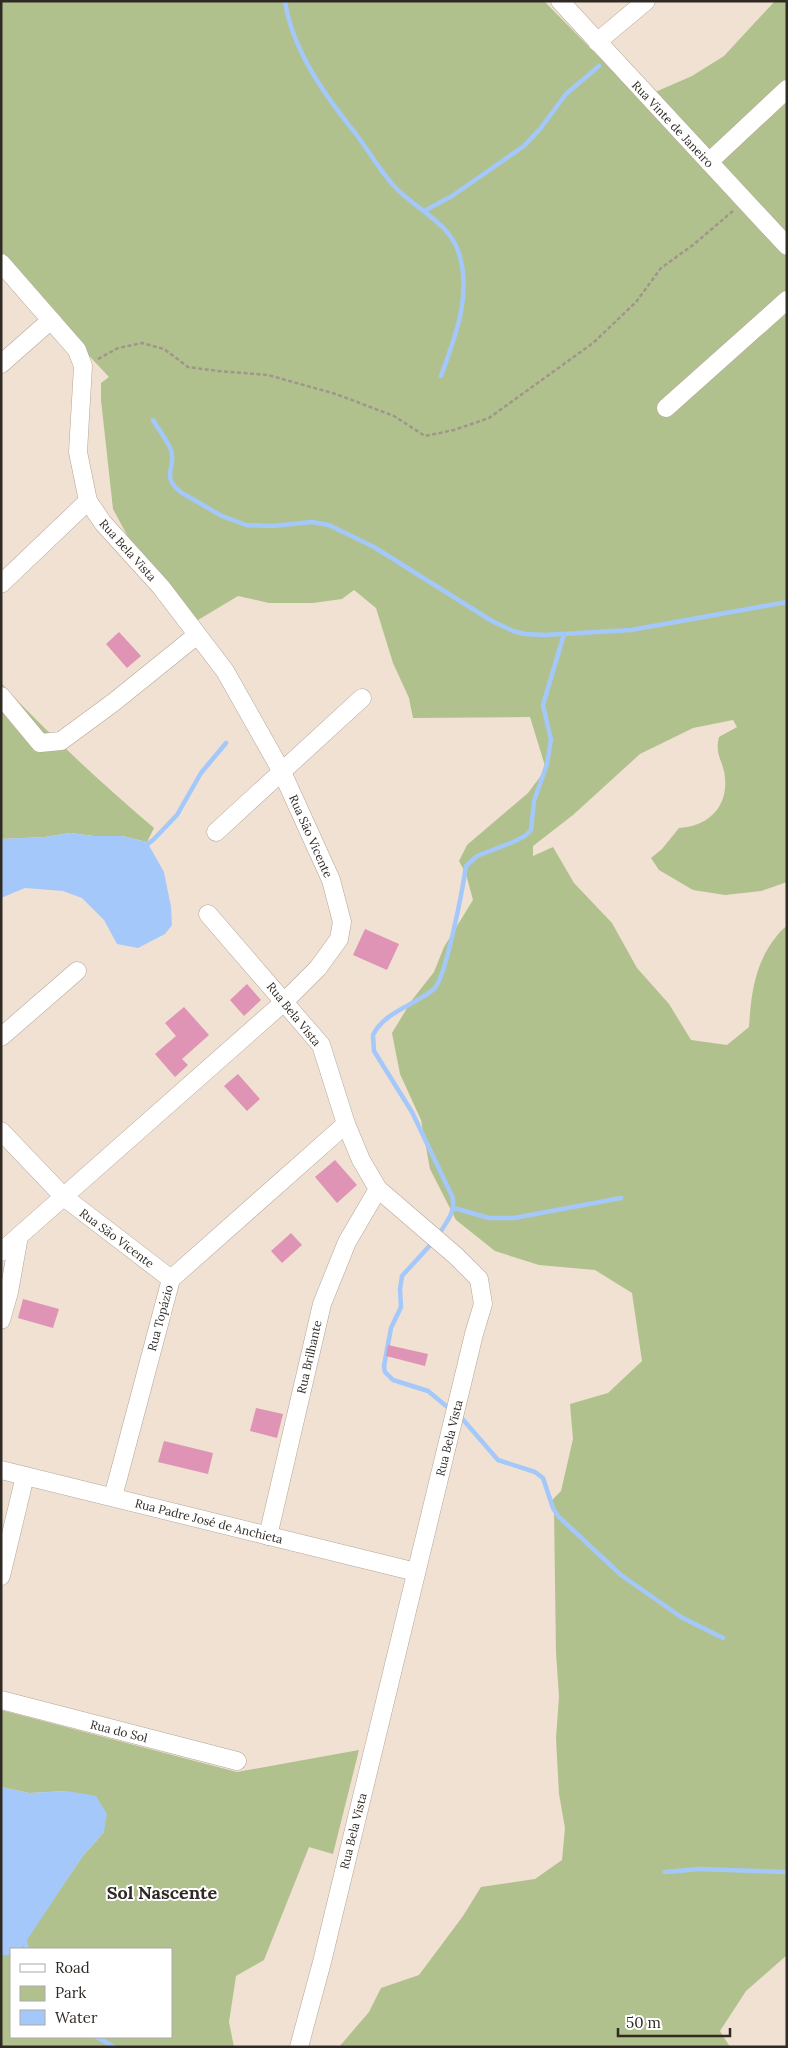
<svg xmlns="http://www.w3.org/2000/svg" width="788" height="2048" viewBox="0 0 788 2048" font-family="Lora,serif">
	<style>
		.green { fill: #b1c18d }
		.water { fill: #a4c8fa }
		.lines { fill: none; stroke-linecap: round; stroke-linejoin: round }
		.stream { stroke: #a4c8fa; stroke-width: 4.5 }
		.building { fill: #df93b5 }
		.street-casing { stroke: #b4a698; stroke-width: 19 }
		.path { stroke: #a1958b; stroke-width: 2.5; stroke-dasharray: 4 2.5; stroke-linecap: butt }
		.street { stroke: #fff; stroke-width: 18 }
		.labels { text-anchor: middle; dominant-baseline: central; stroke-width: 4; stroke-linejoin: round; paint-order: stroke }
		.street-label { font-size: 12px; fill: #302a25; stroke: #fff }
		.district-label { font-size: 18px; font-weight: bold; fill: #302a25; stroke: #fff }
	</style>
	<rect width="100%" height="100%" fill="#f0e1d3"/>
	<g class="green">
		<path d="M1 1H544L604 62 646 96 692 76 724 56 775 1H787V882L761 891 725 895 693 890 659 870 651 858 662 849 679 828C707 827 728 808 725 778 724 761 714 756 719 737L737 727 733 720 693 728 640 754 573 815 533 846V856L553 847 574 883 612 923 637 968 669 1004 691 1040 727 1045 749 1027C751 994 755 963 776 937 779 933 782 929 787 926V1955L746 1991 720 2031 730 2047H339L369 2012 381 1988 419 1975 463 1916 481 1887 535 1879 562 1860 565 1828 559 1794 556 1738 559 1697 556 1652 554 1509 552 1500 561 1491 573 1439 570 1404 608 1393 642 1361 632 1293 595 1270 539 1265 495 1251 456 1220 430 1169 421 1120 400 1074 392 1033 412 1000 434 972 444 947 473 900 466 874 459 861 467 845 528 793 546 769 530 717 413 718 409 698 393 663 376 608 354 590 342 599 313 603H269L238 596 198 620 175 598 168 584 128 537 113 509 101 400V383L109 377 1 262Z"/>
		<path d="M1 683C49 735 100 782 154 828L147 842 122 836H94L70 833 45 837 1 839Z"/>
		<path d="M1 1710 237 1772 359 1750 333 1854 309 1847 264 1960 236 1976 229 2022 234 2047H1V1955H11V2037H171V1949H20L82 1857 104 1832 67 1791 29 1793 1 1787Z"/>
	</g>
	<g class="water">
		<path d="M70 833 94 836H122L147 842 164 872 171 907 172 925 165 934 138 948 117 944 104 920 82 898 63 891 25 888 1 898V839L45 837Z"/>
		<path d="M1 1787 29 1793 67 1791 96 1796 107 1814 104 1832 82 1857 21 1949H11V1955H1Z"/>
	</g>
	<g class="lines">
		<g class="stream">
			<path d="M285 1C292 50 326 97 356 134 369 151 379 170 394 186 416 210 452 223 460 257 471 298 455 337 441 376"/>
			<path d="M424 211 452 196 524 146 540 129 566 94 599 66"/>
			<path d="M153 420C159 430 167 440 171 450 177 468 159 476 182 493L222 516 246 525 272 526 312 522 329 525 374 547 492 621 513 631 525 634 545 635 631 630 787 602"/>
			<path d="M144 847 154 839 177 815 201 773 226 743"/>
			<path d="M454 1208 489 1218H514L621 1198"/>
			<path d="M439 1235C446 1221 457 1212 452 1196L412 1112 374 1051 373 1035C384 1012 415 1005 434 989 446 978 463 887 466 866L477 856 513 842 525 836 531 830 534 801 547 764 551 740 543 705 564 634"/>
			<path d="M434 1241 402 1276 400 1289 401 1307 391 1328 384 1366 385 1372 393 1380 428 1391 451 1410"/>
			<path d="M459 1415 498 1460 535 1472 543 1478 553 1508 558 1516 621 1575 681 1617 723 1638"/>
			<path d="M665 1872 699 1869 787 1872"/>
			<path d="M24 1939 27 1949"/>
			<path d="M97 2037 114 2047"/>
		</g>
	</g>
	<g class="building">
		<path d="M119 632 141 656 127 668 106 644Z"/>
		<path d="M365 929 399 944 387 970 353 955Z"/>
		<path d="M247 984 261 1000 244 1016 230 1000Z"/>
		<path d="M184 1007 209 1035 182 1059 188 1065 175 1077 155 1054 176 1036 165 1023Z"/>
		<path d="M238 1074 260 1099 247 1111 224 1086Z"/>
		<path d="M335 1160 357 1185 337 1203 315 1177Z"/>
		<path d="M291 1233 302 1245 282 1263 271 1251Z"/>
		<path d="M23 1299 59 1309 53 1328 18 1318Z"/>
		<path d="M388 1345 428 1354 425 1366 386 1356Z"/>
		<path d="M256 1408 283 1414 277 1438 250 1431Z"/>
		<path d="M164 1441 213 1453 208 1474 158 1462Z"/>
	</g>
	<g class="lines">
		<defs>
			<g id="street">
				<path d="M560 1 787 246"/>
				<path d="M597 42 646 1"/>
				<path d="M709 162 787 89"/>
				<path d="M1 263 77 350 83 366 78 452 88 501 103 523 161 587 225 671 282 772 331 880 342 922 339 939 318 968 285 1001 1 1252"/>
				<path d="M1 364 51 320"/>
				<path d="M666 408 787 300"/>
				<path d="M1 584 88 501"/>
				<path d="M1 696 40 743 61 741 114 702 197 635"/>
				<path d="M216 832 362 698"/>
				<path d="M208 914 321 1045 346 1124 361 1160 378 1189 456 1256 479 1279 483 1304 474 1334 322 1962 299 2047"/>
				<path d="M1 1037 77 971"/>
				<path d="M1 1131 64 1197 171 1279"/>
				<path d="M1 1320 9 1292 19 1236"/>
				<path d="M1 1470 416 1572"/>
				<path d="M113 1497 171 1279 346 1124"/>
				<path d="M268 1536 322 1304 347 1242 378 1189"/>
				<path d="M1 1576 25 1476"/>
				<path d="M1 1700 237 1761"/>
			</g>
		</defs>
		<use href="#street" class="street-casing"/>
		<path class="path" d="M98 359 118 348 142 343 164 349 188 367 218 371 268 375 336 394 394 416 425 436 454 430 489 418 593 343 636 302 661 268 693 245 734 210"/>
		<use href="#street" class="street"/>
	</g>
	<g class="labels">
		<g class="street-label">
			<text transform="translate(673 124) rotate(47)">Rua Vinte de Janeiro</text>
			<text transform="translate(128 550) rotate(48)">Rua Bela Vista</text>
			<text transform="translate(311 836) rotate(66)">Rua São Vicente</text>
			<text transform="translate(294 1014) rotate(51)">Rua Bela Vista</text>
			<text transform="translate(117 1238) rotate(37)">Rua São Vicente</text>
			<text transform="translate(160 1318) rotate(-75)">Rua Topázio</text>
			<text transform="translate(309 1357) rotate(-77)">Rua Brilhante</text>
			<text transform="translate(449 1438) rotate(-76)">Rua Bela Vista</text>
			<text transform="translate(209 1521) rotate(14)">Rua Padre José de Anchieta</text>
			<text transform="translate(119 1731) rotate(14)">Rua do Sol</text>
			<text transform="translate(353 1831) rotate(-76)">Rua Bela Vista</text>
		</g>
		<g class="district-label">
			<text x="162" y="1892">Sol Nascente</text>
		</g>
	</g>
	<rect width="788" height="2048" fill="none" stroke="#302a25" stroke-width="5"/>
	<rect x="10" y="1948" width="162" height="90" fill="#ffffff" stroke="#acaaa8"/>
	<rect x="20" y="1964" width="25" height="8" fill="#ffffff" stroke="#acaaa8"/>
	<text x="55" y="1973" font-size="15" fill="#302a25">Road</text>
	<rect x="20" y="1986" width="25" height="15" fill="#b1c18d" stroke="#acaaa8"/>
	<text x="55" y="1998" font-size="15" fill="#302a25">Park</text>
	<rect x="20" y="2010" width="25" height="15" fill="#a4c8fa" stroke="#acaaa8"/>
	<text x="55" y="2023" font-size="15" fill="#302a25">Water</text>
	<path d="M618 2028v8h112v-8" fill="none" stroke="#302a25" stroke-width="2.5"/>
	<text x="626" y="2028" font-size="15" fill="#302a25" stroke="#ffffff" stroke-width="4" paint-order="stroke">50 m</text>
</svg>
